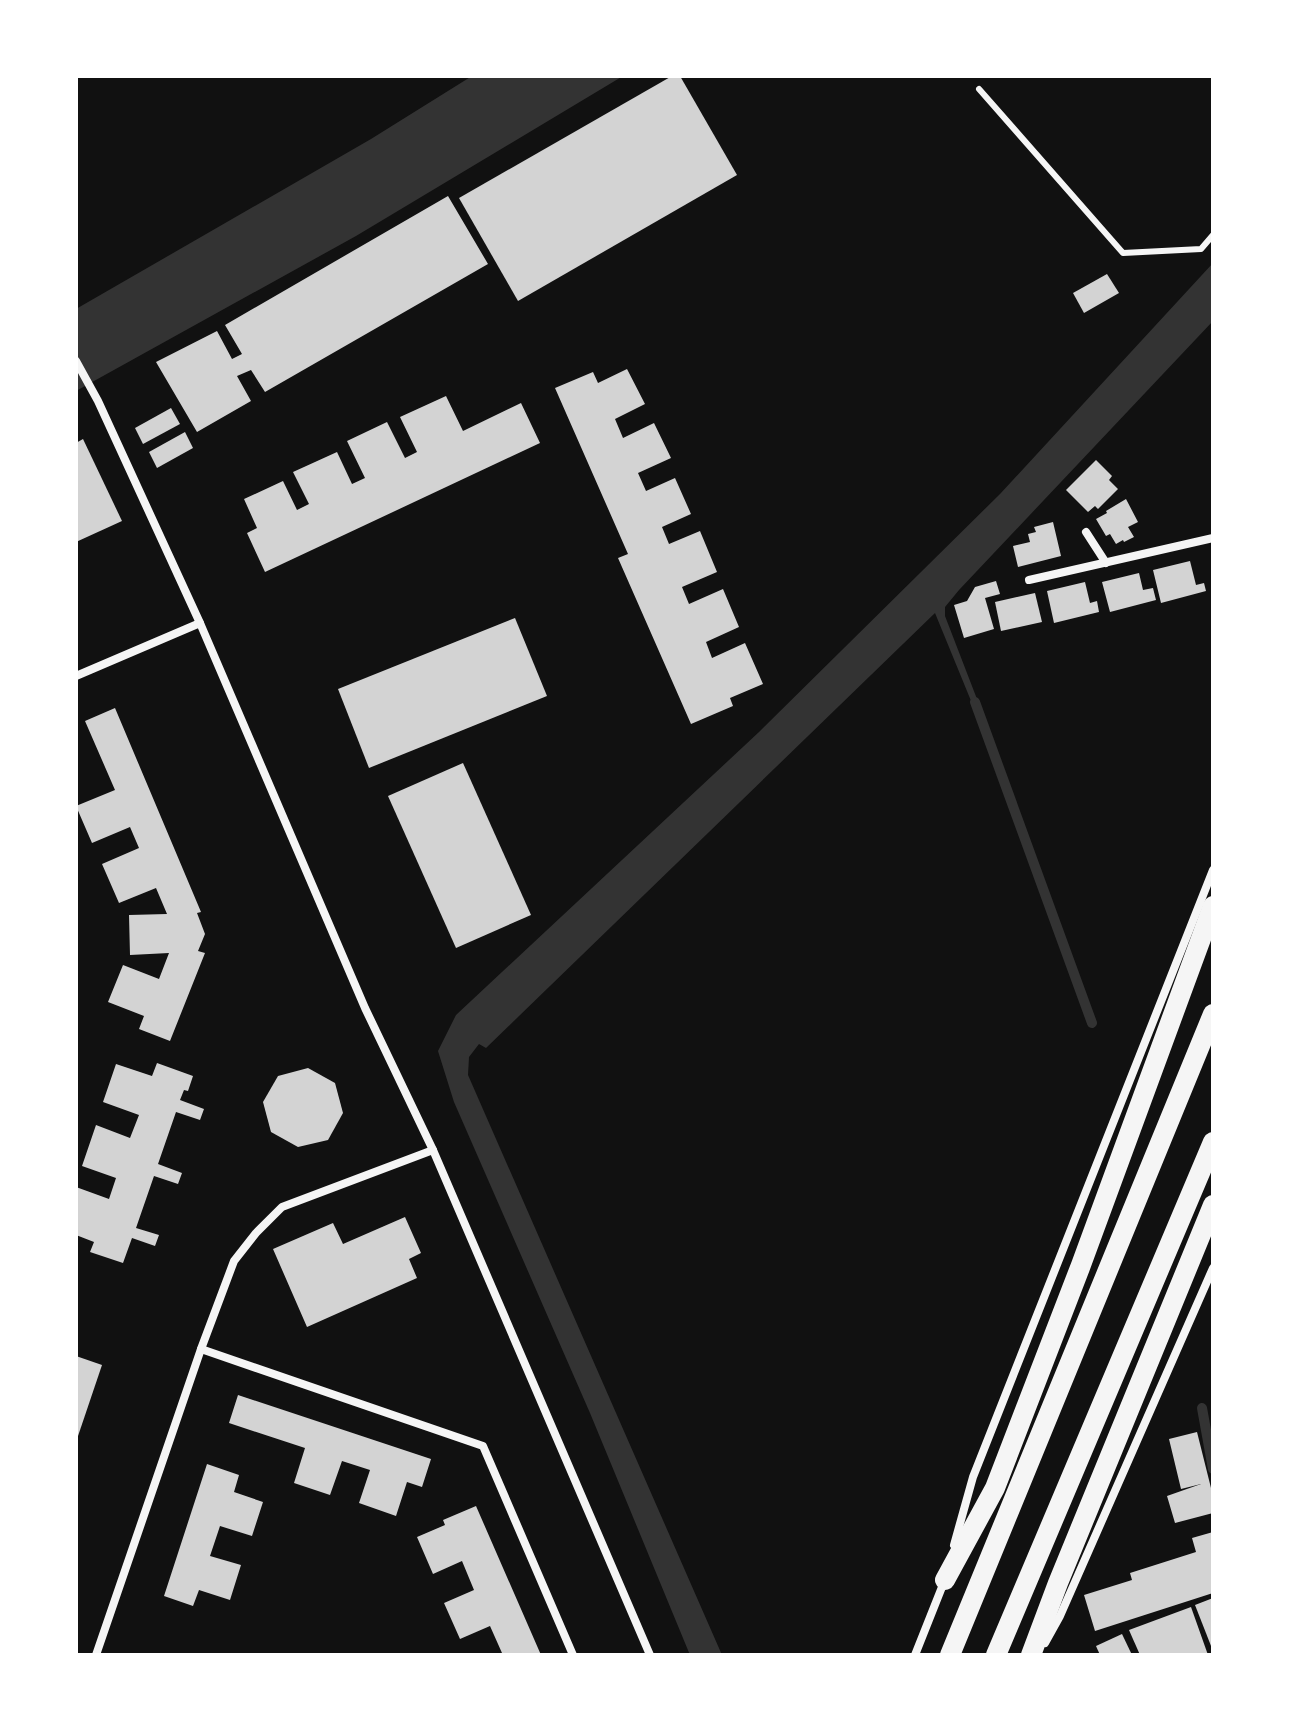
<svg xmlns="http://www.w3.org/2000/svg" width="1289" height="1731" viewBox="0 0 1289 1731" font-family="Manrope,sans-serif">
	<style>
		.water { fill: #333 }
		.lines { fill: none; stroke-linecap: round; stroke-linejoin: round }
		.stream { stroke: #333; stroke-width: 10 }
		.building { fill: #d3d3d3 }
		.service { stroke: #f5f5f5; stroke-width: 6 }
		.minor { stroke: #f5f5f5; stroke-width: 8 }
		.primary { stroke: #f5f5f5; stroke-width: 20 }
	</style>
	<rect width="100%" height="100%" fill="#111"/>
	<g class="water">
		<path d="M472 76H623L356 236 76 391V309L371 139Z"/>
		<path d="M1213 263V321L959 590 945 607V616L982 712 976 713 935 613 486 1048 479 1044 469 1057 468 1075 722 1655H690L590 1413 454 1102 438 1051 456 1015 759 732 1000 494Z"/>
	</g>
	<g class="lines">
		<g class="stream">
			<path d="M975 702 1092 1023"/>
			<path d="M1202 1408 1213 1469"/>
		</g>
	</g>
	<g class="building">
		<path d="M672 76H680L737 175 518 301 459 198Z"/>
		<path d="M448 196 488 264 265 392 251 370 237 376 251 401 197 432 156 362 217 331 232 359 242 354 225 325Z"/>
		<path d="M1107 274 1119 293 1084 313 1073 293Z"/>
		<path d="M627 369 645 404 615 419 623 438 654 423 671 458 638 473 646 491 675 478 691 514 662 527 669 544 700 531 717 572 682 587 689 604 723 589 739 627 706 642 712 658 745 643 763 684 730 698 733 706 691 724 618 558 628 554 555 388 593 372 598 383Z"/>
		<path d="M446 396 463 431 521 403 540 443 265 572 247 533 257 528 244 499 283 481 297 510 309 504 293 472 337 452 352 484 365 478 347 441 387 422 405 458 417 452 400 417Z"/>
		<path d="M171 408 180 424 143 444 135 428Z"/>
		<path d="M185 432 193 448 157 468 149 452Z"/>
		<path d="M83 439 122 521 76 542V443Z"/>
		<path d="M1096 460 1112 476 1109 480 1118 489 1098 509 1095 506 1088 512 1066 490Z"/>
		<path d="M1126 499 1138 522 1128 527 1134 537 1124 542 1123 540 1116 544 1110 534 1106 536 1096 519 1107 513 1106 511Z"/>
		<path d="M1053 522 1061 556 1018 567 1013 546 1030 542 1028 534 1036 532 1034 527Z"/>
		<path d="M1190 561 1196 585 1204 583 1206 591 1161 603 1153 570Z"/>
		<path d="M1139 573 1143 590 1153 588 1156 600 1110 612 1102 582Z"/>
		<path d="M996 581 1000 594 985 598 994 629 964 638 954 605 967 601 975 587Z"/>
		<path d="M1085 582 1090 603 1097 601 1099 612 1054 623 1047 591Z"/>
		<path d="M1035 593 1042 622 1001 631 995 602Z"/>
		<path d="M515 618 547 696 369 768 338 689Z"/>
		<path d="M115 708 201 912 197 913 205 934 198 951 205 953 170 1041 139 1029 144 1016 108 1002 123 965 159 979 169 953 130 955 129 915 167 914 156 888 119 903 102 864 139 848 130 827 92 843 76 806 115 790 85 721Z"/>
		<path d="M463 763 531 915 456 948 388 796Z"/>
		<path d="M157 1063 193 1076 188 1091 184 1090 180 1100 204 1109 200 1120 176 1112 158 1164 182 1173 178 1184 154 1176 136 1228 159 1235 155 1246 132 1238 123 1263 90 1252 94 1242 76 1235V1187L109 1199 116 1178 82 1166 96 1125 130 1138 139 1115 103 1102 116 1064 152 1076Z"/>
		<path d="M308 1068 335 1083 343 1113 328 1140 298 1147 271 1132 263 1102 278 1076Z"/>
		<path d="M405 1217 421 1253 409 1259 417 1278 307 1327 273 1249 333 1223 343 1244Z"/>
		<path d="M76 1356 102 1365 77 1439H76Z"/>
		<path d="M238 1395 431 1459 422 1487 407 1482 396 1516 359 1503 370 1470 342 1461 330 1495 294 1483 305 1448 229 1423Z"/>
		<path d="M1197 1432 1213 1496V1513L1175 1523 1167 1496 1201 1484 1181 1489 1169 1439Z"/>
		<path d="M207 1464 239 1475 234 1492 263 1502 252 1536 220 1526 210 1556 241 1565 230 1600 199 1590 193 1606 164 1596Z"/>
		<path d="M476 1506 541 1655H497L502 1653 490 1626 460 1639 444 1603 474 1590 462 1561 433 1574 417 1537 445 1525 443 1520Z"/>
		<path d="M1213 1532V1593L1095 1631 1084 1595 1132 1580 1130 1573 1196 1552 1192 1538Z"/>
		<path d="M1213 1598V1651L1195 1605Z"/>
		<path d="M1191 1607 1208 1655H1140L1129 1630Z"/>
		<path d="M1122 1634 1132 1655H1100L1096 1646Z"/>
	</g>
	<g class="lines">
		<path class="service" d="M979 89 1123 253 1201 249 1213 235"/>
		<g class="minor">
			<path d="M76 361 98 401 200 623 365 1008 433 1150 650 1655"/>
			<path d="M1086 532 1106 563"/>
			<path d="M1029 580 1213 538"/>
			<path d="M76 676 200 623"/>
			<path d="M201 1349 483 1446 573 1655"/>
			<path d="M954 1545 973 1477 1213 870"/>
			<path d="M1045 1643 1060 1616 1213 1268"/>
			<path d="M96 1655 201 1349 234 1261 256 1233 282 1207 433 1150"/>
			<path d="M915 1655 944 1582"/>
		</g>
		<g class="primary">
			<path d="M945 1580 995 1488 1081 1265 1213 906"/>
			<path d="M950 1655 1213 1014"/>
			<path d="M996 1655 1213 1142"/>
			<path d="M1031 1655 1058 1583 1213 1205"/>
		</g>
	</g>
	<rect width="1289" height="1731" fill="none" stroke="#ffffff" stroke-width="156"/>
</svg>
